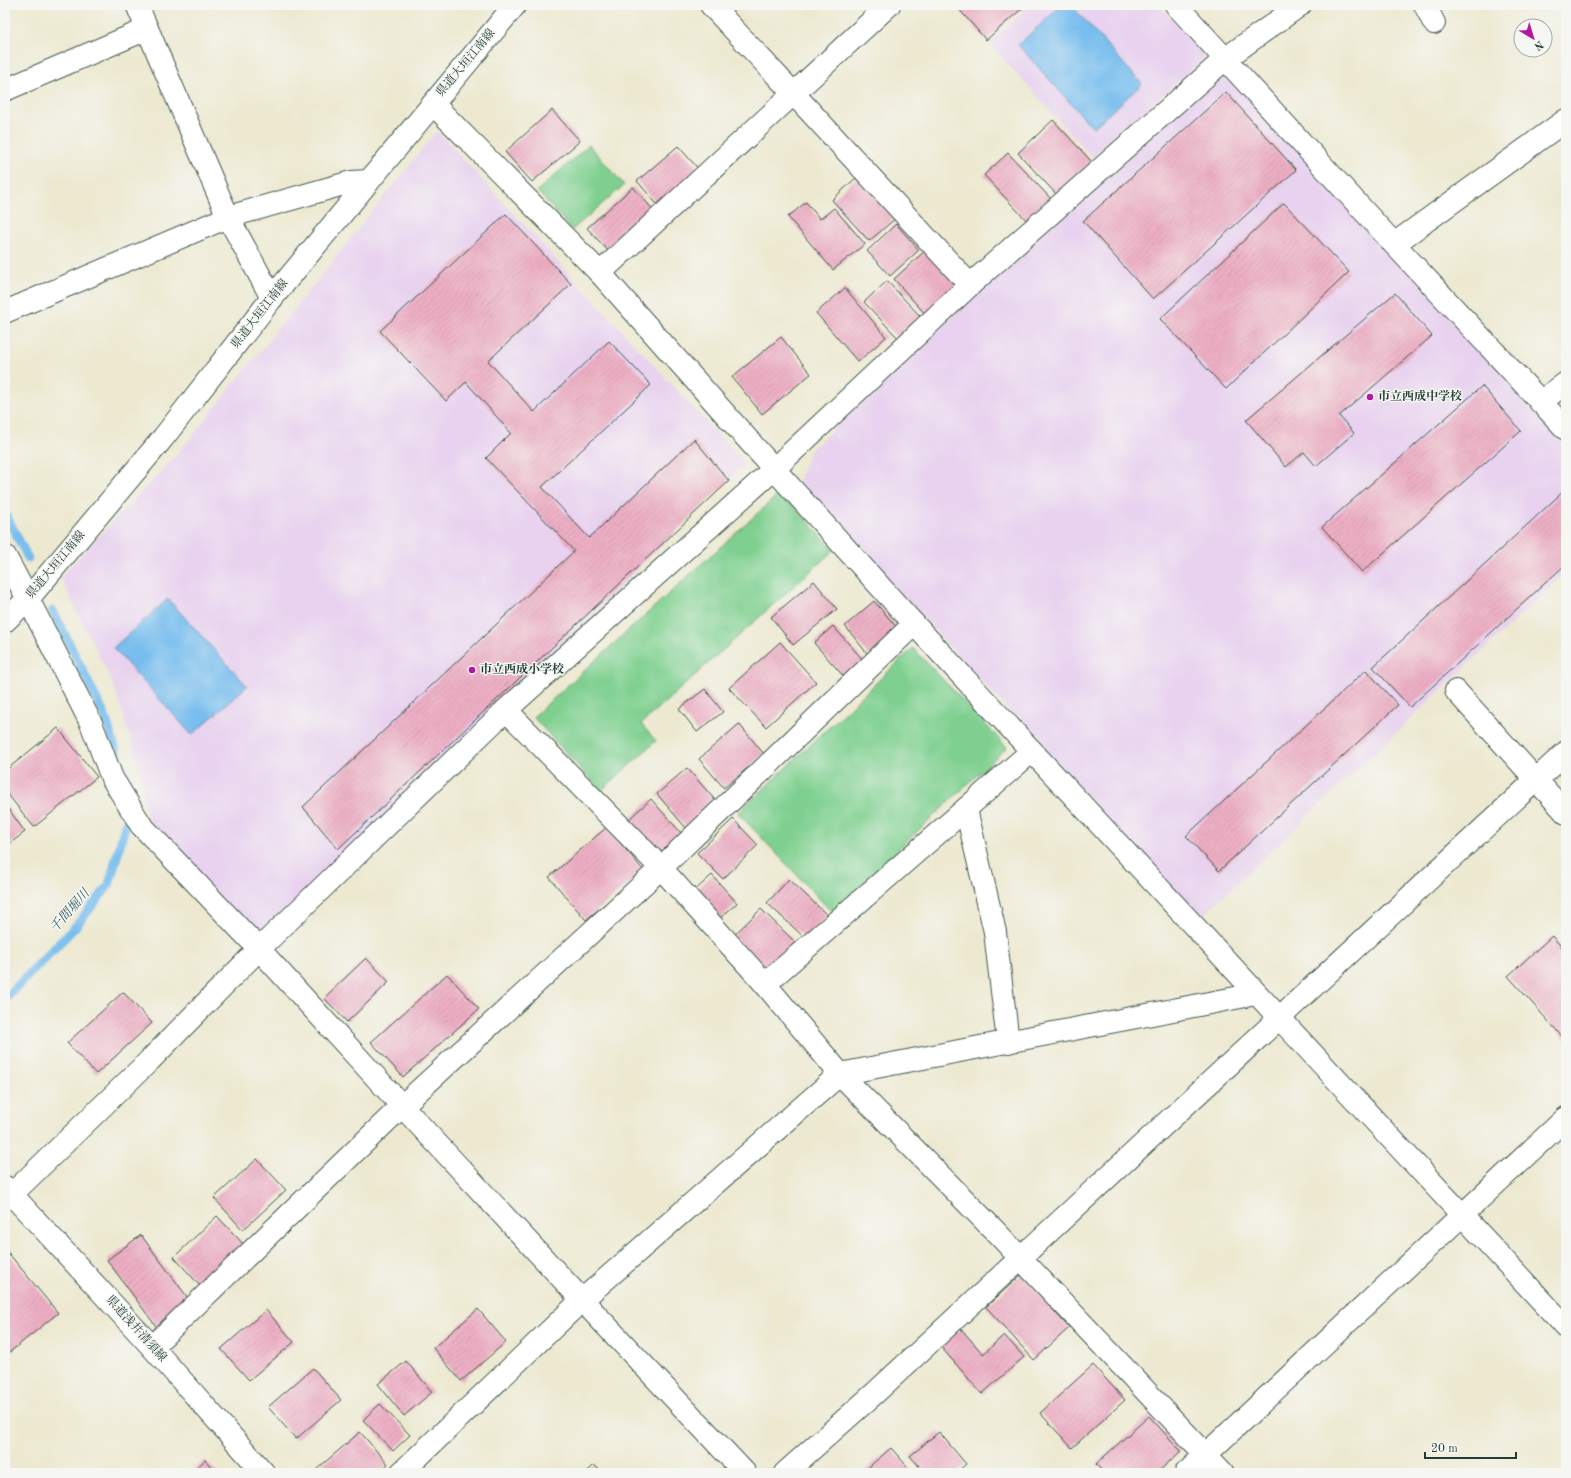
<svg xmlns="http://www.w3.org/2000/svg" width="1571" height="1478" viewBox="0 0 1571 1478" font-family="'Old Standard TT','Noto Serif JP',serif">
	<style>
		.built { fill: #e8d2ef }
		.green { fill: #7fd090; stroke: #4f8662 }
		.water { fill: #77bdee; stroke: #4b7d91 }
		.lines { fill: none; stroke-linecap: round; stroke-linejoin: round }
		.stream { stroke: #77bdee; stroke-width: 9 }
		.building { fill: url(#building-hatch) }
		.street-casing { stroke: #3e574c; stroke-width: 24 }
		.secondary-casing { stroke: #3e574c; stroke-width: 24 }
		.street { stroke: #fff; stroke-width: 22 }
		.secondary { stroke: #fff; stroke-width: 22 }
		.poi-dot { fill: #b5179e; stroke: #f6f6f2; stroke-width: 1.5 }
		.labels { text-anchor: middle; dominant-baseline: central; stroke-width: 3; stroke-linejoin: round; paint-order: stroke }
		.street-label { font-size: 12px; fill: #1f3d34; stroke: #f6f6f2 }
		.poi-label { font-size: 12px; font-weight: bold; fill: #1f3d34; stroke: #f6f6f2; text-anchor: start }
		.water-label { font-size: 13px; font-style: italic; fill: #355d62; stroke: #f6f6f2 }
	</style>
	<defs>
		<pattern id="building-hatch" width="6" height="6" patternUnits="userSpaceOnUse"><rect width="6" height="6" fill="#edafc4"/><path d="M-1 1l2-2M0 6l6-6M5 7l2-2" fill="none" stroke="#cb97a9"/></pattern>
	</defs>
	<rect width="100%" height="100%" fill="#f6f6f2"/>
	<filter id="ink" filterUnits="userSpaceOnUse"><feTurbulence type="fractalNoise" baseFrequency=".025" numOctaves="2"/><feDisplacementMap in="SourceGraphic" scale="8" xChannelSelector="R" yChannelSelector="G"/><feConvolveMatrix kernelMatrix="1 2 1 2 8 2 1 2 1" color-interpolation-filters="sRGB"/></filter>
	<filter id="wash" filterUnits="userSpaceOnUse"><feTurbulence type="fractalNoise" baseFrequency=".012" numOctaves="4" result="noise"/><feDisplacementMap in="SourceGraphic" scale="16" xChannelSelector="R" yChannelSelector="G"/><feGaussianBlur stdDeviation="0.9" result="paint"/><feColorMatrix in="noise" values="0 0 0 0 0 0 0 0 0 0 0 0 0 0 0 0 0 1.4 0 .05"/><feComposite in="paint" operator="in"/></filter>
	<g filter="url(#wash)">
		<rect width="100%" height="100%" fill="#ede9d1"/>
		<g class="built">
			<path d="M1031 5H1159L1206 56 1093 158 989 43Z"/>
			<path d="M1227 72 1566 444V572L1200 918 798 482 810 451 1212 73Z"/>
			<path d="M437 131 745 464 260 939 149 823 136 756 114 686 60 577 176 456Z"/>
		</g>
		<g class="green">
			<path d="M589 145 624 185 572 230 537 191Z"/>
			<path d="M781 492 834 550 641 724 656 741 601 791 533 717Z"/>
			<path d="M913 648 1007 747 832 912 738 813Z"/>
		</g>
		<g class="water">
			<path d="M1062 5H1071L1142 84 1093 128 1018 45Z"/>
			<path d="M168 599 247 686 192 735 113 648Z"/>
		</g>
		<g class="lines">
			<g class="stream">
				<path d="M5 513 28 558"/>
				<path d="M53 611 105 716 124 777"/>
				<path d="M5 999 75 927 109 885 126 823"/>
			</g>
		</g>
		<g id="blocks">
			<g class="building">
				<path d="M960 5H1026L986 40 957 7Z"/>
				<path d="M1226 92 1296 170 1153 299 1083 221Z"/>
				<path d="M552 110 580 141 532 182 505 152Z"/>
				<path d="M1053 120 1092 162 1057 195 1018 153Z"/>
				<path d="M678 146 702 173 661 209 637 181Z"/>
				<path d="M1008 153 1052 200 1028 222 984 175Z"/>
				<path d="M858 176 896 218 869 241 832 200Z"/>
				<path d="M633 187 656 213 611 254 587 228Z"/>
				<path d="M806 202 820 219 834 208 865 244 833 270 788 217Z"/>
				<path d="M1284 203 1349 272 1226 389 1160 319Z"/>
				<path d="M506 214 571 284 488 361 534 412 609 341 651 385 542 487 589 538 694 439 729 481 338 849 303 807 574 551 486 458 511 433 466 382 446 401 380 331Z"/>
				<path d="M896 224 919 250 890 276 867 251Z"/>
				<path d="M928 248 962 285 927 316 894 279Z"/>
				<path d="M887 281 921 317 898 338 864 302Z"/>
				<path d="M845 288 886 337 858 362 816 313Z"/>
				<path d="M1395 293 1432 336 1339 416 1354 433 1316 466 1304 452 1286 467 1246 420Z"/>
				<path d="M781 337 811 374 762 414 732 377Z"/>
				<path d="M1482 386 1521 431 1362 572 1322 527Z"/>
				<path d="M1566 489V564L1410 707 1373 667Z"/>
				<path d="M814 581 837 609 793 645 771 617Z"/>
				<path d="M874 601 900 631 870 657 845 626Z"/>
				<path d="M833 626 864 661 845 678 814 643Z"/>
				<path d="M780 642 816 682 766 727 729 688Z"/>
				<path d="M1366 670 1398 705 1219 871 1186 836Z"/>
				<path d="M705 689 723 712 697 732 679 709Z"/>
				<path d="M739 724 764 754 724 788 699 759Z"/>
				<path d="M58 728 97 777 34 827 5 791V771Z"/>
				<path d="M687 768 716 801 686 828 657 794Z"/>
				<path d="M651 799 682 834 658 856 627 821Z"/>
				<path d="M5 804 25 832 5 847Z"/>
				<path d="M733 819 758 845 723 879 697 853Z"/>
				<path d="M607 827 644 871 586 920 549 877Z"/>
				<path d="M712 875 737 903 718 920 693 892Z"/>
				<path d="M789 879 827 915 805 938 767 903Z"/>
				<path d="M761 909 795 942 768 970 733 936Z"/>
				<path d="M1552 936 1566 952V1041L1508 976Z"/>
				<path d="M366 958 389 982 347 1022 324 998Z"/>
				<path d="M447 974 479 1009 403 1077 371 1042Z"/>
				<path d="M123 992 152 1023 96 1074 67 1043Z"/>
				<path d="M257 1159 286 1190 243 1230 214 1198Z"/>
				<path d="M217 1216 246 1247 202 1288 174 1257Z"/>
				<path d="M141 1235 191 1302 158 1329 107 1260Z"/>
				<path d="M5 1249 58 1313 5 1356Z"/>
				<path d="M1022 1274 1069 1328 1034 1360 986 1307Z"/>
				<path d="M478 1309 506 1342 461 1381 433 1348Z"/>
				<path d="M266 1310 294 1342 249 1380 221 1349Z"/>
				<path d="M961 1329 983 1354 1004 1335 1024 1357 982 1394 941 1347Z"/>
				<path d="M406 1361 432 1392 404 1416 378 1384Z"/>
				<path d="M1093 1365 1125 1400 1072 1448 1040 1413Z"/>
				<path d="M313 1368 341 1400 296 1439 268 1407Z"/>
				<path d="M380 1404 410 1435 393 1451 363 1420Z"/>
				<path d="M1149 1416 1181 1451 1157 1473H1104L1096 1464Z"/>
				<path d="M360 1432 388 1464 378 1473H318L316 1470Z"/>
				<path d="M939 1432 966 1464 956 1473H925L910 1456Z"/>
				<path d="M891 1448 913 1473H865L863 1472Z"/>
				<path d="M205 1460 217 1473H191Z"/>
				<path d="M594 1465 603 1473H586Z"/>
			</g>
		</g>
	</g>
	<g filter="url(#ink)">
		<use href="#blocks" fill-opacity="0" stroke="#3e574c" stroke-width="1"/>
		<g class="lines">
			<defs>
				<g id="street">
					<path d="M137 5 228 217 272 298"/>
					<path d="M711 5 793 93 970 285"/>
					<path d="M1176 5 1394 244 1566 429"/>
					<path d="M1425 5 1434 23"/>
					<path d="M5 90 147 29"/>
					<path d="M433 104 600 273 774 469 914 624 1566 1327"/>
					<path d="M1394 244 1566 120"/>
					<path d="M600 273 889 5"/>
					<path d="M5 312 228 217 351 182 369 181"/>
					<path d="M1540 402 1566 383"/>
					<path d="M5 556 28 599 91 723 112 778 141 825 259 949 402 1106 582 1300 745 1473"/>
					<path d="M1456 691 1566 813"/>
					<path d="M506 710 661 868 765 984 840 1074 996 1232 1223 1473"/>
					<path d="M966 809 995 932 1008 1042"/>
					<path d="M765 984 1032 751"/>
					<path d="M12 1194 150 1060 259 949 506 710 774 469 970 285 1225 59 1300 5"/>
					<path d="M152 1347 402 1106 661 868 914 624"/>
					<path d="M401 1473 582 1300 840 1074 1256 994"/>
					<path d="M785 1473 875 1393 1566 752"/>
					<path d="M1186 1473 1566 1118"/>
				</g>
				<g id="secondary">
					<path d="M5 621 28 599 163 438 272 298 515 5"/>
					<path d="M5 1187 152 1347 264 1473"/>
				</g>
			</defs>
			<use href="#street" class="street-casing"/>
			<use href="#secondary" class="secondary-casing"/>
			<use href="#street" class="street"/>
			<use href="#secondary" class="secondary"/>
		</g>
	</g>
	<g class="poi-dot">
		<circle cx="1370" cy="397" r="4"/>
		<circle cx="472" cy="670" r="4"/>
	</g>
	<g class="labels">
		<g class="street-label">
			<text transform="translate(466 63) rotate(-50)">県道大垣江南線</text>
			<text transform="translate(260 314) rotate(-52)">県道大垣江南線</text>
			<text transform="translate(56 565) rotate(-50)">県道大垣江南線</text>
			<text transform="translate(136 1329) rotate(48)">県道浅井清須線</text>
		</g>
		<g class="poi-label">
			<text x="1378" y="397">市立西成中学校</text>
			<text x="480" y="670">市立西成小学校</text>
		</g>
		<g class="water-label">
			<text transform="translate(70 911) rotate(-49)">千間堀川</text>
		</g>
	</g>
	<rect width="1571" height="1478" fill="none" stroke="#f6f6f2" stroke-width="20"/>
	<g transform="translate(1533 38) rotate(142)"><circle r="19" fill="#f6f6f2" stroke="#a0aca6"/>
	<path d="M0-3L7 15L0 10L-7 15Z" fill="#b5179e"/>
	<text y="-6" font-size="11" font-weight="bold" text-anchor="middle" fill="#1f3d34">N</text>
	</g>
	<path d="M1425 1452v6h91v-6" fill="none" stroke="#1f3d34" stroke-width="2"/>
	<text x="1431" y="1452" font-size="12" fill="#1f3d34" stroke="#f6f6f2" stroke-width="3" paint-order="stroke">20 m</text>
</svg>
